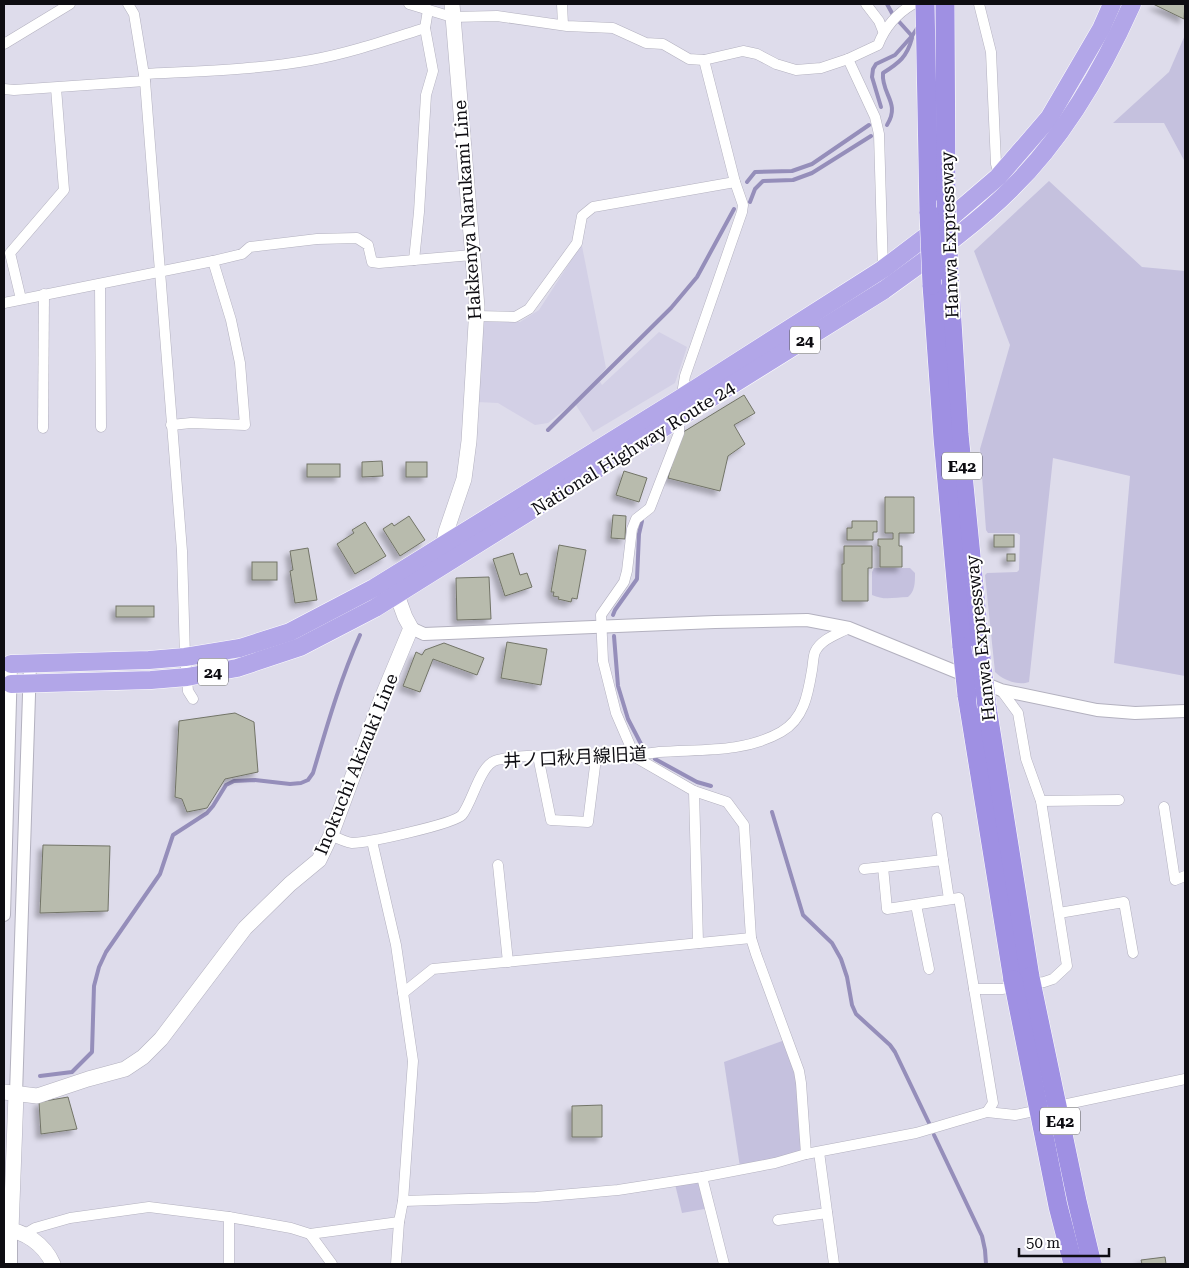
<svg xmlns="http://www.w3.org/2000/svg" width="1189" height="1268" viewBox="0 0 1189 1268" font-family="'Roboto Serif','Noto Sans JP',serif">
	<style>
		.built { fill: #d3d0e6 }
		.green { fill: #c5c1de }
		.lines { fill: none; stroke-linecap: round; stroke-linejoin: round }
		.stream { stroke: #958eba; stroke-width: 4 }
		.building { fill: #b8bbad; stroke: #727467; filter: url(#shadow) }
		.minor-casing { stroke: #b3b1bf; stroke-width: 11 }
		.tertiary-casing { stroke: #b3b1bf; stroke-width: 14 }
		.secondary-casing { stroke: #b3b1bf; stroke-width: 16 }
		.trunk-casing { stroke: #fff; stroke-width: 19 }
		.motorway-casing { stroke: #fff; stroke-width: 20 }
		.minor { stroke: #fff; stroke-width: 10 }
		.tertiary { stroke: #fff; stroke-width: 12 }
		.secondary { stroke: #fff; stroke-width: 15 }
		.trunk { stroke: #b2a6e8; stroke-width: 18 }
		.motorway { stroke: #9f90e3; stroke-width: 19 }
		.motorway-bridge-casing { stroke: #fff; stroke-width: 20; stroke-linecap: butt }
		.motorway-bridge { stroke: #9f90e3; stroke-width: 19 }
		.labels { text-anchor: middle; dominant-baseline: central; stroke-width: 4; stroke-linejoin: round; paint-order: stroke }
		.shield { fill: #fff; stroke: #565659; stroke-width: 1 }
		.shield-label { font-size: 16px; font-weight: bold; fill: #0e0d12 }
		.street-label { font-size: 18px; fill: #0e0d12; stroke: #fff }
	</style>
	<defs>
		<filter id="shadow"><feDropShadow dx="-4.5" dy="4.5" stdDeviation="2.5" flood-color="#0004"/></filter>
	</defs>
	<rect width="100%" height="100%" fill="#dedceb"/>
	<path class="built" d="M581 241 606 368 598 378 602 385 659 332 687 347 675 383 593 432 574 402 548 423 535 425 498 403 477 402 480 321 520 322 539 310 570 262Z"/>
	<g class="green">
		<path d="M1185 35V162L1164 123H1113L1169 72Z"/>
		<path d="M1049 181 1142 267 1185 271V676L1114 663 1130 476 1053 458 1029 682C1018 686 1003 680 995 672L985 575 987 573 1017 572 1019 570 1020 535 1017 533H988L986 530 980 449 1010 345 974 251Z"/>
		<path d="M874 568H910L915 573C915 583 915 591 908 597 894 597 885 601 872 595V572Z"/>
		<path d="M785 1040 798 1075 804 1153 740 1167 724 1062Z"/>
		<path d="M703 1180 710 1208 682 1213 675 1184Z"/>
	</g>
	<g class="lines">
		<g class="stream">
			<path d="M887 4 893 15 912 36"/>
			<path d="M881 107 872 77 873 69 876 64 895 55 912 36 918 27"/>
			<path d="M887 125C901 103 881 94 883 73 899 63 907 57 912 38"/>
			<path d="M747 182 755 172 792 171 812 164 869 125"/>
			<path d="M750 202 755 189 763 181 793 180 812 173 871 136"/>
			<path d="M548 430 671 308 697 277 734 209"/>
			<path d="M613 615 615 610 637 579 639 534 642 521"/>
			<path d="M614 636 618 686 628 719 641 744"/>
			<path d="M655 759 697 782 711 786"/>
			<path d="M772 812 803 915 832 943 841 959 847 977 852 1005 856 1014 890 1045 895 1052 929 1123"/>
			<path d="M40 1076 72 1072 92 1052 94 986 99 967 106 952 160 874 173 835 207 813 213 806 226 785 234 781 255 780 290 784 301 783 308 780 313 773C327 726 340 680 360 635"/>
			<path d="M934 1135 982 1236 985 1250 986 1264"/>
		</g>
	</g>
	<g class="building">
		<path d="M1153 4H1185L1184 19Z"/>
		<path d="M744 395 755 413 734 425 745 444 728 456 720 491 668 478 680 434Z"/>
		<path d="M382 461 383 476 362 477V462Z"/>
		<rect x="406" y="462" width="21" height="15"/>
		<rect x="307" y="464" width="33" height="13"/>
		<path d="M624 471 647 478 639 502 616 495Z"/>
		<path d="M885 497H914V533H899V546H902V567H880V546H878V539H893V533H885Z"/>
		<path d="M613 515 626 516 625 539 611 538Z"/>
		<path d="M409 516 425 540 400 556 383 529 392 523 394 526Z"/>
		<path d="M852 521H877V532H873V540H847V528H852Z"/>
		<path d="M365 522 386 556 355 574 337 544 354 533 352 530Z"/>
		<rect x="994" y="535" width="20" height="12"/>
		<path d="M559 545 586 550 577 599 572 598 571 602 558 599 559 597 553 596 554 592H551Z"/>
		<path d="M844 546H872V568H868V601H842V564H844Z"/>
		<path d="M308 548 317 600 295 603 290 571 293 570 290 551Z"/>
		<path d="M513 553 520 575 527 573 532 587 505 596 493 559Z"/>
		<rect x="1007" y="554" width="8" height="7"/>
		<rect x="252" y="562" width="25" height="18"/>
		<path d="M489 577 491 619 457 620 456 578Z"/>
		<rect x="116" y="606" width="38" height="11"/>
		<path d="M507 642 547 649 541 685 501 678Z"/>
		<path d="M444 643 484 658 477 675 433 659 420 692 403 686 416 652 422 655 425 650Z"/>
		<path d="M235 713 254 722 258 772 225 779 207 808 187 812 182 799 175 797 179 721Z"/>
		<path d="M43 845 110 846 108 911 40 913Z"/>
		<path d="M68 1097 77 1129 41 1134 39 1102Z"/>
		<path d="M602 1105V1137H572V1106Z"/>
		<path d="M1165 1257 1166 1264H1142L1141 1260Z"/>
	</g>
	<g class="lines">
		<defs>
			<g id="minor">
				<path d="M128 4 134 14 145 81 182 551 185 657 188 691 193 699"/>
				<path d="M409 4 452 17 497 16 567 26 613 28 646 43 663 44 689 59 704 60 743 51 757 54 776 64 796 70 821 68 848 59 878 45C885 27 896 14 913 4"/>
				<path d="M562 4 563 25"/>
				<path d="M866 4 879 21 883 31"/>
				<path d="M979 4 991 52 996 164 1000 178"/>
				<path d="M4 44 70 4"/>
				<path d="M848 59 875 117 879 134 883 271"/>
				<path d="M144 74C200 71 256 70 311 60 350 53 387 40 425 28"/>
				<path d="M4 89 14 90 145 81"/>
				<path d="M414 260 419 212 426 95 433 71 425 28 428 10"/>
				<path d="M100 284 101 427"/>
				<path d="M21 299 10 253 64 190 56 88"/>
				<path d="M4 303 213 261 242 254 250 247 317 239 357 238 368 245 372 262 379 263 472 255"/>
				<path d="M476 316 515 317 529 309 577 243 582 216 593 207 735 182"/>
				<path d="M681 400 685 376 742 212 743 205 735 182 704 60"/>
				<path d="M679 417V433L650 508 636 519 632 529 627 571 624 582 601 615 603 661 616 713 635 757 694 791 727 802 744 825 751 938 756 954 799 1071 801 1083 806 1154"/>
				<path d="M171 425 191 423 245 425 240 363 231 320 213 261"/>
				<path d="M43 428 44 294"/>
				<path d="M538 756 551 820 588 822 596 758"/>
				<path d="M694 791 698 943"/>
				<path d="M1041 801 1119 800"/>
				<path d="M1164 807 1175 880 1185 876"/>
				<path d="M937 818 943 860"/>
				<path d="M331 835C337 838 345 842 352 843 367 843 454 824 462 815 473 801 480 764 497 760 531 752 573 757 607 758 625 758 642 754 659 752 701 749 744 753 781 732 804 719 808 694 812 670 813 665 813 657 815 652 821 639 838 634 849 628"/>
				<path d="M372 841 396 945 413 1061 403 1201 399 1222 396 1264"/>
				<path d="M498 865 508 962"/>
				<path d="M864 869 883 867"/>
				<path d="M949 899 943 860 883 867 887 909 959 898 993 1103 987 1112"/>
				<path d="M916 905 929 969"/>
				<path d="M1059 913 1124 902 1133 953"/>
				<path d="M974 989H1002L1044 982 1053 979 1067 966 1041 801 1026 759 1018 713 1001 690"/>
				<path d="M403 993 433 969 751 938"/>
				<path d="M819 1152 834 1264"/>
				<path d="M702 1177 724 1264"/>
				<path d="M403 1201 536 1197 618 1190 702 1177 775 1163 806 1154 916 1133 987 1112 1015 1115 1185 1079"/>
				<path d="M229 1217V1264"/>
				<path d="M778 1220 827 1213"/>
				<path d="M25 1234 35 1228 70 1218 149 1207 229 1217 291 1228 310 1234 399 1222"/>
				<path d="M310 1234 332 1264"/>
			</g>
			<g id="tertiary">
				<path d="M411 628 424 634 715 622 807 620 849 628 1001 690 1097 710 1135 713 1185 711"/>
				<path d="M4 915 11 664"/>
				<path d="M16 1094 30 664"/>
				<path d="M11 1264V1230"/>
			</g>
			<g id="secondary">
				<path d="M446 552 443 546 446 532 464 479 469 441 477 307 452 4"/>
				<path d="M4 1092 37 1096 88 1079 125 1069 143 1057 161 1039 245 928 290 884 319 860 331 835 381 700 411 628 405 617 393 584"/>
				<path d="M4 1229C25 1231 44 1244 53 1264"/>
				<path d="M11 1230 16 1094"/>
			</g>
			<g id="trunk">
				<path d="M11 664 149 660 185 657 240 648 290 632 374 588 681 398 883 269 949 219 998 177 1049 118 1101 29 1112 4"/>
				<path d="M11 684 151 680 187 677 237 668 300 647 375 608 884 290C928 258 973 227 1012 188 1063 138 1103 69 1132 4"/>
			</g>
			<g id="motorway">
				<path d="M925 4 929 213"/>
				<path d="M945 4 946 200"/>
				<path d="M949 274 959 434 981 658"/>
				<path d="M932 285 943 438 962 647"/>
				<path d="M967 695 1013 980"/>
				<path d="M987 707 1030 977"/>
			</g>
		</defs>
		<use href="#minor" class="minor-casing"/>
		<use href="#tertiary" class="tertiary-casing"/>
		<use href="#secondary" class="secondary-casing"/>
		<use href="#trunk" class="trunk-casing"/>
		<use href="#motorway" class="motorway-casing"/>
		<use href="#minor" class="minor"/>
		<use href="#tertiary" class="tertiary"/>
		<use href="#secondary" class="secondary"/>
		<use href="#trunk" class="trunk"/>
		<use href="#motorway" class="motorway"/>
		<defs>
			<g id="motorway-bridge">
				<path d="M946 200 949 274"/>
				<path d="M929 213 932 285"/>
				<path d="M962 647 967 695"/>
				<path d="M981 658 987 707"/>
				<path d="M1030 977 1077 1201 1092 1264"/>
				<path d="M1013 980 1058 1206 1073 1264"/>
			</g>
		</defs>
		<use href="#motorway-bridge" class="motorway-bridge-casing"/>
		<use href="#motorway-bridge" class="motorway-bridge"/>
	</g>
	<g class="labels">
		<g class="shield">
			<rect x="790" y="326.5" width="30" height="27" rx="4"/>
			<rect x="942" y="452.5" width="40" height="27" rx="4"/>
			<rect x="198" y="658.5" width="30" height="27" rx="4"/>
			<rect x="1040" y="1107.5" width="40" height="27" rx="4"/>
		</g>
		<g class="shield-label">
			<text x="805" y="340">24</text>
			<text x="962" y="466">E42</text>
			<text x="213" y="672">24</text>
			<text x="1060" y="1121">E42</text>
		</g>
		<g class="street-label">
			<text transform="translate(467 210) rotate(-94)">Hakkenya Narukami Line</text>
			<text transform="translate(949 235) rotate(-92)">Hanwa Expressway</text>
			<text transform="translate(633 448) rotate(-32)">National Highway Route 24</text>
			<text transform="translate(980 638) rotate(-96)">Hanwa Expressway</text>
			<text transform="translate(575 757) rotate(-3)">井ノ口秋月線旧道</text>
			<text transform="translate(356 764) rotate(-68)">Inokuchi Akizuki Line</text>
		</g>
	</g>
	<rect width="1189" height="1268" fill="none" stroke="#0e0d12" stroke-width="10"/>
	<path d="M1019 1248v8h90v-8" fill="none" stroke="#0e0d12" stroke-width="2.5"/>
	<text x="1026" y="1248" font-size="15" fill="#0e0d12" stroke="#ffffff" stroke-width="4" paint-order="stroke">50 m</text>
</svg>
